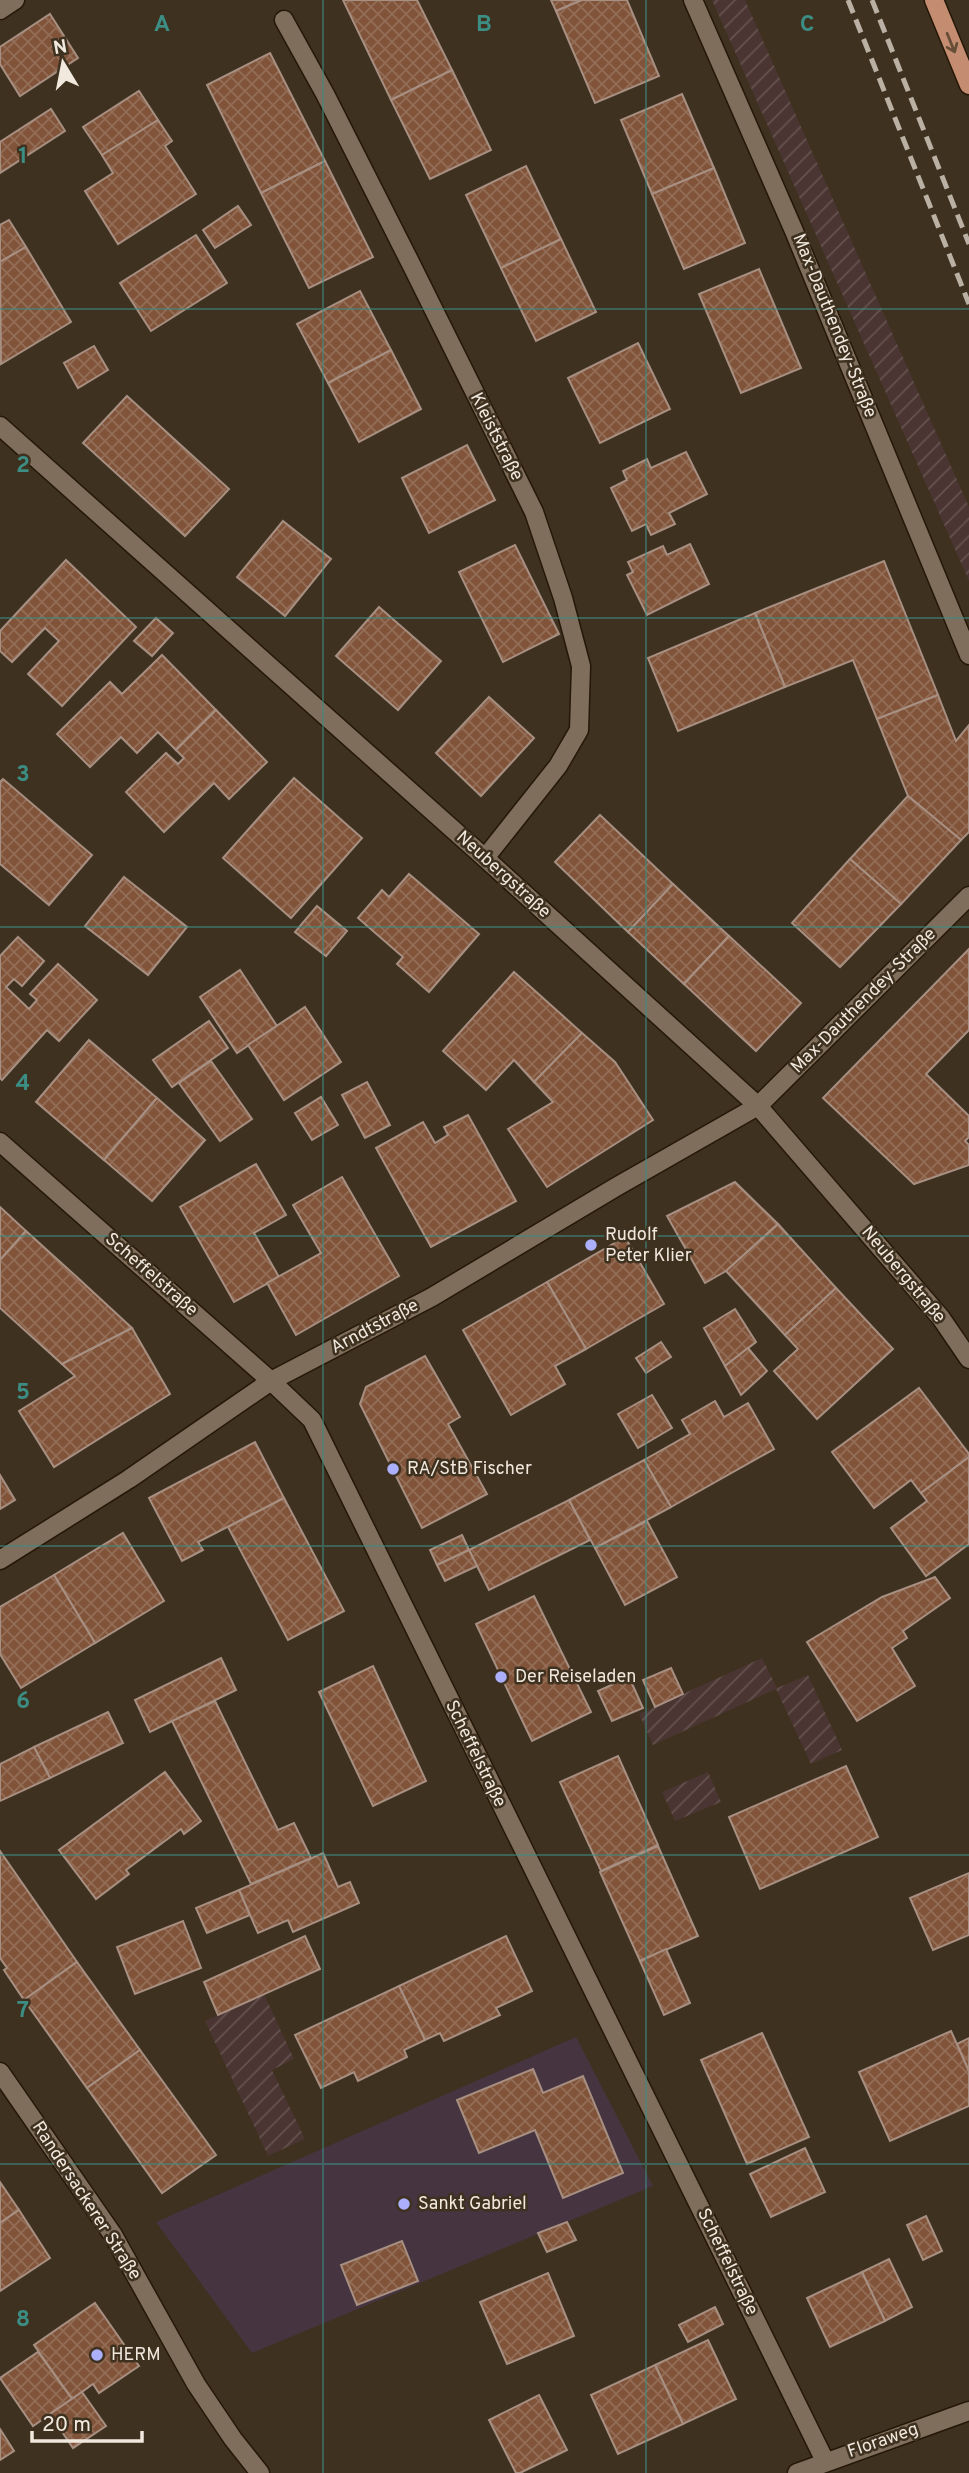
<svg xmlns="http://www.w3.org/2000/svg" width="969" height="2473" viewBox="0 0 969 2473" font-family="Overpass,sans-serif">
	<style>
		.industrial { fill: url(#industrial-furrows) }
		.education { fill: #463540 }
		.building { fill: url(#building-cross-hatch); stroke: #a78f82; stroke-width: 2 }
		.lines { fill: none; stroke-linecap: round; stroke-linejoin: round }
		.minor-casing { stroke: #251808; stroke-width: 21 }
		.major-casing { stroke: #251808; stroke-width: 21 }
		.minor { stroke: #7e6e5b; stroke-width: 18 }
		.major { stroke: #c48d71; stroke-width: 18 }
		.rail { stroke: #bab0a3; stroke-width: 5; stroke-dasharray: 14 7; stroke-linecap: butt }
		.oneway { stroke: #664d38 }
		.grid { fill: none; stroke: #3c8d84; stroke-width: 2; stroke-opacity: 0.55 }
		.poi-dot { fill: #acaffb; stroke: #3e311f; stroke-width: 2.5 }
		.labels { text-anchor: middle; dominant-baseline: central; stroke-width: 5; stroke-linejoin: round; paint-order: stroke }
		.street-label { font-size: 18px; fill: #f1e8de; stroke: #3e311f }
		.poi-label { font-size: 18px; fill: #f1e8de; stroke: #3e311f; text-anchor: start }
		.grid-label { font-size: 23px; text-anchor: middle; font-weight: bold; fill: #3c8d84; stroke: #3e311f; stroke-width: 5; stroke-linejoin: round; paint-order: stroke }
	</style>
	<defs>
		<pattern id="industrial-furrows" width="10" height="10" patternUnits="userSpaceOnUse" patternTransform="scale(1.75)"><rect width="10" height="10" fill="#4a3532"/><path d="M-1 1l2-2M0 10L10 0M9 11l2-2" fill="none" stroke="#65524f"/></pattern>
		<pattern id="building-cross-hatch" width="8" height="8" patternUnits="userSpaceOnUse" patternTransform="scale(1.75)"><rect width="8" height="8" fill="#81543a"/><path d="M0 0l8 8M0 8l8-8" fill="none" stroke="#936d56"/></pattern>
	</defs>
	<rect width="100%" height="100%" fill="#3e311f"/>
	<g class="industrial">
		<path d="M712 0H745L969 507V581Z"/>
		<path d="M762 1658 777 1688 808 1675 842 1750 811 1764 776 1689 653 1745 639 1714Z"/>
		<path d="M708 1772 721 1802 675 1821 662 1792Z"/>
		<path d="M264 1994 294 2059 272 2070 305 2139 268 2156 205 2021Z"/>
	</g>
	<path class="education" d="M576 2037 653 2186 252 2353 156 2222Z"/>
	<g class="building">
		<path d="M343 0H417L452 70 391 100Z"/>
		<path d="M551 0H582L556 11Z"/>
		<path d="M582 0H627L659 76 595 103 556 11Z"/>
		<path d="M50 14 78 58 20 96 0 64V47Z"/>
		<path d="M270 53 325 161 261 193 207 85Z"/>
		<path d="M452 70 491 150 430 179 391 100Z"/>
		<path d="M139 91 158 120 102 155 83 127Z"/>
		<path d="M682 94 714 168 652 194 621 120Z"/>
		<path d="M51 109 65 131 0 173V142Z"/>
		<path d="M158 120 172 141 165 146 196 194 118 244 85 191 113 173 102 155Z"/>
		<path d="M325 161 373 257 309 288 261 193Z"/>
		<path d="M526 166 561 239 501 268 466 195Z"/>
		<path d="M714 168 745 243 684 269 652 194Z"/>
		<path d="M238 206 251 225 215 248 203 230Z"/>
		<path d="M9 220 26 247 0 262V225Z"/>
		<path d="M196 235 227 283 151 331 120 283Z"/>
		<path d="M561 239 596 312 536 341 501 268Z"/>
		<path d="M26 247 71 322 1 364 0 262Z"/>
		<path d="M759 269 801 368 741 393 699 294Z"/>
		<path d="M360 291 391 350 328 383 297 324Z"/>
		<path d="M638 343 670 409 600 443 568 378Z"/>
		<path d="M94 346 108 370 78 388 64 363Z"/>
		<path d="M391 350 421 409 359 442 328 383Z"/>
		<path d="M127 396 229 489 185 536 83 443Z"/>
		<path d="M467 445 495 500 429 533 402 478Z"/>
		<path d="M686 452 707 494 669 513 675 524 651 535 646 524 632 531 611 488 627 480 623 471 647 459 651 468Z"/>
		<path d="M283 521 331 559 285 616 237 577Z"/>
		<path d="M690 544 709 584 647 615 627 575 633 572 628 562 663 546 667 555Z"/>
		<path d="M515 545 559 634 503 662 459 572Z"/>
		<path d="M66 560 136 627 62 706 28 674 59 641 45 628 12 662 0 651V631Z"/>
		<path d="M884 561 938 695 877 719 853 660 785 687 755 613Z"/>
		<path d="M379 607 441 661 398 710 336 656Z"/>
		<path d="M755 613 785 687 678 731 648 658Z"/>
		<path d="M156 618 173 633 152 656 134 641Z"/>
		<path d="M162 655 216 710 176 750 158 732 137 753 121 737 90 767 57 734 110 682 122 694Z"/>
		<path d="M938 695 956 741 969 725V832L961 840 908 796 877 719Z"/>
		<path d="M489 697 534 738 481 796 436 753Z"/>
		<path d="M216 710 267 762 229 799 214 783 164 832 126 792 166 753 178 764 184 758 176 750Z"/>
		<path d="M294 778 362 838 291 918 223 858Z"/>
		<path d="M3 779 92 855 49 905 0 864V782Z"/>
		<path d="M908 796 961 840 901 904 850 859Z"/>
		<path d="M600 815 673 884 628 932 555 862Z"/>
		<path d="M850 859 901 904 840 967 792 923Z"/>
		<path d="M409 874 479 934 429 992 397 964 403 957 358 918 382 890 389 897Z"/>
		<path d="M124 877 187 927 148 975 85 926Z"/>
		<path d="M673 884 729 936 684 984 628 932Z"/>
		<path d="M317 906 347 931 326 956 295 932Z"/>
		<path d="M729 936 801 1003 756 1051 684 984Z"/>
		<path d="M18 937 44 961 22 986 14 979 6 987 29 1009 37 1000 30 994 58 964 97 1000 59 1041 47 1030 2 1080 0 1078V956Z"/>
		<path d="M969 949V1030L926 1074 969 1116V1137L965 1141 969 1145V1165L914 1184 823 1098Z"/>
		<path d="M240 970 277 1026 237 1053 200 997Z"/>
		<path d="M514 972 582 1033 534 1082 514 1060 486 1090 443 1051Z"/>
		<path d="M305 1007 341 1062 284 1100 248 1045Z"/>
		<path d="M209 1021 228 1048 172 1087 153 1060Z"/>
		<path d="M582 1033 615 1062 653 1120 547 1187 508 1129 553 1102 534 1082Z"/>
		<path d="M89 1040 157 1098 104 1160 36 1102Z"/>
		<path d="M211 1061 252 1119 220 1141 179 1083Z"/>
		<path d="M367 1082 390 1125 365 1138 342 1095Z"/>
		<path d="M321 1097 338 1125 312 1140 295 1113Z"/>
		<path d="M157 1098 205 1140 152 1201 104 1160Z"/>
		<path d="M468 1115 516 1201 431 1247 376 1148 423 1122 435 1143 448 1135 444 1127Z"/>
		<path d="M256 1164 286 1215 254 1233 279 1277 234 1302 180 1207Z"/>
		<path d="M342 1177 399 1276 296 1335 267 1283 321 1253 293 1205Z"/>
		<path d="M735 1182 778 1224 726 1271 705 1283 667 1216Z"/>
		<path d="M0 1207 26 1231 0 1260Z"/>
		<path d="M778 1224 836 1288 785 1335 726 1271Z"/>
		<path d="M26 1231 79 1279 132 1328 62 1364 0 1308V1260Z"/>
		<path d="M625 1237 664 1304 586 1349 547 1282Z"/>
		<path d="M547 1282 586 1349 555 1366 565 1384 511 1415 463 1330Z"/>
		<path d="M836 1288 893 1349 817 1419 774 1371 798 1349 785 1335Z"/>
		<path d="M735 1309 756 1342 725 1366 704 1328Z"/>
		<path d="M132 1328 170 1394 54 1467 19 1411 75 1376 62 1364Z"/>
		<path d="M661 1342 671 1357 646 1373 636 1358Z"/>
		<path d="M748 1348 767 1371 741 1395 725 1366Z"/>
		<path d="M425 1356 460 1417 448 1424 487 1494 422 1528 360 1404 366 1387Z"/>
		<path d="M919 1388 969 1454V1457L921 1493 911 1480 874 1508 832 1452Z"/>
		<path d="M652 1395 672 1428 638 1448 618 1414Z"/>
		<path d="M715 1401 724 1417 748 1403 774 1449 671 1507 644 1460 690 1434 682 1420Z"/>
		<path d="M255 1442 284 1498 198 1542 203 1550 182 1561 149 1498Z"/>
		<path d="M969 1457V1544L926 1576 891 1528 927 1501 921 1493Z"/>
		<path d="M644 1460 671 1507 595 1548 569 1500Z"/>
		<path d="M0 1475 15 1500 0 1509Z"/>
		<path d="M284 1498 344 1611 288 1640 228 1527Z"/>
		<path d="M569 1500 590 1540 489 1590 469 1550Z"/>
		<path d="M647 1521 677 1577 625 1605 595 1548Z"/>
		<path d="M123 1533 164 1601 95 1643 54 1575Z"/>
		<path d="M462 1535 469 1550 437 1565 430 1550Z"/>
		<path d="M469 1550 477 1566 445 1581 437 1565Z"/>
		<path d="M54 1575 95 1643 21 1688 0 1654V1607Z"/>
		<path d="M935 1577 950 1598 903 1631 907 1638 892 1648 915 1686 857 1721 807 1642 882 1597Z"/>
		<path d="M534 1596 591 1712 532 1741 476 1624Z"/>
		<path d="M221 1658 236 1690 150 1732 135 1700Z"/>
		<path d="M373 1666 426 1781 373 1806 319 1692Z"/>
		<path d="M671 1668 683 1694 655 1707 643 1680Z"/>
		<path d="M629 1677 643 1708 612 1721 598 1691Z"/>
		<path d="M215 1701 278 1830 294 1823 311 1858 251 1884 172 1721Z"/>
		<path d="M108 1712 123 1743 50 1778 34 1747Z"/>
		<path d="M34 1747 50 1778 0 1801V1764Z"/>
		<path d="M618 1756 658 1845 601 1871 560 1782Z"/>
		<path d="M846 1766 878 1837 760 1889 729 1817Z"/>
		<path d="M165 1772 201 1821 184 1834 181 1829 126 1870 129 1874 96 1899 59 1850Z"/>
		<path d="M658 1846 698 1936 640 1961 600 1872Z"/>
		<path d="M0 1851 77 1962 24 2000 4 1970 7 1968 0 1958Z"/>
		<path d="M323 1853 338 1887 350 1882 359 1903 293 1932 288 1920 258 1933 239 1890Z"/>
		<path d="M969 1873V1935L933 1950 910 1898Z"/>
		<path d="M239 1890 250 1915 207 1933 196 1908Z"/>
		<path d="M183 1921 201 1968 135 1994 117 1947Z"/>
		<path d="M305 1936 320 1969 218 2015 204 1982Z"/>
		<path d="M506 1936 532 1991 496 2008 500 2015 444 2041 440 2033 425 2040 399 1986Z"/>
		<path d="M666 1949 690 2003 664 2015 640 1961Z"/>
		<path d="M77 1962 140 2050 87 2088 24 2000Z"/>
		<path d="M399 1986 425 2040 404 2050 407 2057 358 2081 354 2072 321 2088 295 2035Z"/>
		<path d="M951 2031 969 2071V2106L890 2141 859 2072Z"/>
		<path d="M762 2033 809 2137 747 2164 701 2060Z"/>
		<path d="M969 2038V2071L957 2044Z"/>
		<path d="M140 2050 216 2155 162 2193 87 2088Z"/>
		<path d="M533 2069 543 2093 583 2076 623 2173 563 2198 535 2130 479 2153 457 2100Z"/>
		<path d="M805 2148 825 2192 771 2217 750 2174Z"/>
		<path d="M0 2182 19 2210 0 2223Z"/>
		<path d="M19 2210 50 2258 0 2291V2223Z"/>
		<path d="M926 2216 942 2251 923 2260 907 2225Z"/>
		<path d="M567 2222 576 2240 547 2252 538 2233Z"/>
		<path d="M402 2241 418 2281 357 2305 341 2265Z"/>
		<path d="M889 2259 912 2307 885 2321 862 2272Z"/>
		<path d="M862 2272 885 2321 830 2347 807 2298Z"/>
		<path d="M548 2273 574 2336 507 2364 480 2302Z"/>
		<path d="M95 2303 139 2366 99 2393 93 2384 72 2399 34 2345Z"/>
		<path d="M715 2307 723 2324 688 2342 679 2325Z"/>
		<path d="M708 2340 736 2399 683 2424 655 2365Z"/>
		<path d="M38 2352 72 2399 33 2426 0 2378Z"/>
		<path d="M655 2365 683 2424 618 2454 591 2395Z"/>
		<path d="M82 2392 106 2426 73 2448 50 2414Z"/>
		<path d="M539 2395 567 2450 520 2473H516L489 2420Z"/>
		<path d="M0 2429 14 2451 0 2460Z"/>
	</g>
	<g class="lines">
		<defs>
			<g id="minor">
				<path d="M693 0 794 231 969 655"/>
				<path d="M0 10 15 0"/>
				<path d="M284 20 325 94 412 266 534 512 563 598 581 666 579 730 558 766 485 858"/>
				<path d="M0 426 485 858 758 1106 941 1318 969 1359"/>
				<path d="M0 1142 271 1381 312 1420 825 2461"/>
				<path d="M0 1560 129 1479 271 1381 432 1297 616 1187 758 1106 969 896"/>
				<path d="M0 2072 113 2235 196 2384 233 2439 260 2473"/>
				<path d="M797 2473 969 2411"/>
			</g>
			<path id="major" d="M934 0 969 85"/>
		</defs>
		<use href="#minor" class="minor-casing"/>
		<use href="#major" class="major-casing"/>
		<use href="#minor" class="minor"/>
		<use href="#major" class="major"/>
		<g class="rail">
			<path d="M848 0 969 304"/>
			<path d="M872 0 969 244"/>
		</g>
	</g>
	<defs><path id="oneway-shaft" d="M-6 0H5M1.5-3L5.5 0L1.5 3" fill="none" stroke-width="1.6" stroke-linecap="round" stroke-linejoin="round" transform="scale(1.75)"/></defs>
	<use class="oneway" href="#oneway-shaft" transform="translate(951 43) rotate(68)"/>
	<path class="grid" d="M323 0V2473M646 0V2473M0 309H969M0 618H969M0 927H969M0 1236H969M0 1546H969M0 1855H969M0 2164H969"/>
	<g class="poi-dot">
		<circle cx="591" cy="1245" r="7"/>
		<circle cx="393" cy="1469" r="7"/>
		<circle cx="501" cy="1677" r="7"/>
		<circle cx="404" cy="2204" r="7"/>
		<circle cx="97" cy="2355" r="7"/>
	</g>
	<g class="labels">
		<g class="street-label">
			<text transform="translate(834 326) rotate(68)">Max-Dauthendey-Straße</text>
			<text transform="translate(496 437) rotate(63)">Kleiststraße</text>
			<text transform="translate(503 875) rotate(42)">Neubergstraße</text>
			<text transform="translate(864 1001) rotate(-45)">Max-Dauthendey-Straße</text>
			<text transform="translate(151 1275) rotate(41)">Scheffelstraße</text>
			<text transform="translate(903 1275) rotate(50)">Neubergstraße</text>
			<text transform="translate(375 1327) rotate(-28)">Arndtstraße</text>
			<text transform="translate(475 1754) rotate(64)">Scheffelstraße</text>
			<text transform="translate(86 2201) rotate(57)">Randersackerer Straße</text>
			<text transform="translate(727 2262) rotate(64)">Scheffelstraße</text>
			<text transform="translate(883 2441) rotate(-19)">Floraweg</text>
		</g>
		<g class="poi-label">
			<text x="605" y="1235">Rudolf<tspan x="605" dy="21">Peter Klier</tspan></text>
			<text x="407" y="1469">RA/StB Fischer</text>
			<text x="515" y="1677">Der Reiseladen</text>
			<text x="418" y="2204">Sankt Gabriel</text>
			<text x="111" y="2355">HERM</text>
		</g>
	</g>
	<g class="grid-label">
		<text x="162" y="31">A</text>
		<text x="484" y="31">B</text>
		<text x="807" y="31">C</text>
		<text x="23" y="163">1</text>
		<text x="23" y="472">2</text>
		<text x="23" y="781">3</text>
		<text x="23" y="1090">4</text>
		<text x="23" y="1399">5</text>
		<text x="23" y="1708">6</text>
		<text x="23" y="2017">7</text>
		<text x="23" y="2326">8</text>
	</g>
	<g transform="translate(63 63) rotate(350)" stroke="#3e311f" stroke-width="5" paint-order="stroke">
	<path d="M0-5L12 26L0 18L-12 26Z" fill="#f1e8de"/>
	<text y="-10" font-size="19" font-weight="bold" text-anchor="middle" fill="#f1e8de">N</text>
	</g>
	<path d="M32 2431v10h110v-10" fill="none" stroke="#f1e8de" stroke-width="3.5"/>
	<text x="42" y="2431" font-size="21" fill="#f1e8de" stroke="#3e311f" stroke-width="5" paint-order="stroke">20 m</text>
</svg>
